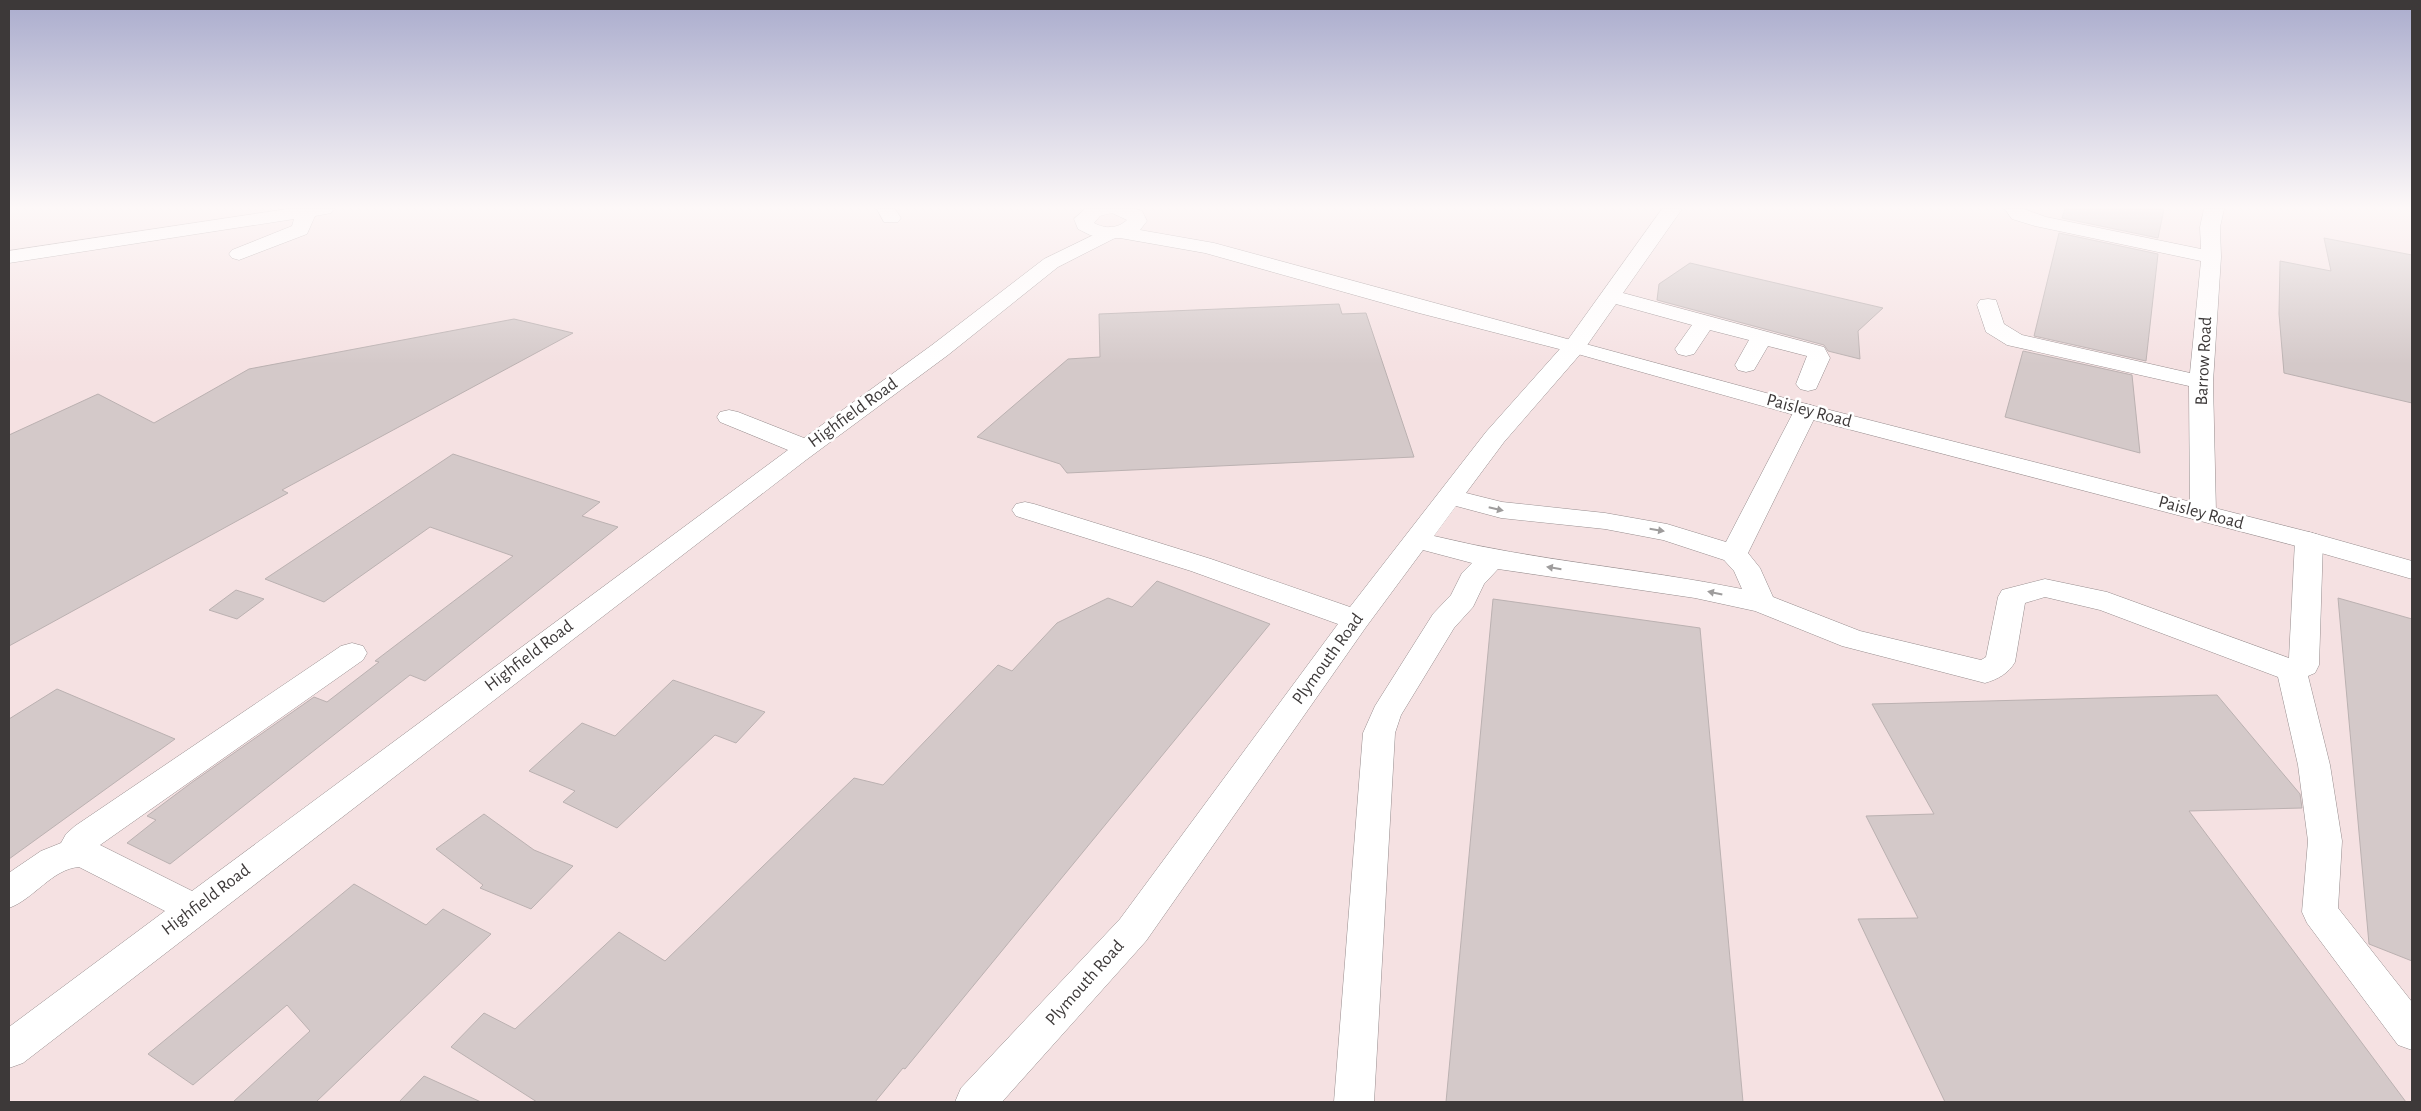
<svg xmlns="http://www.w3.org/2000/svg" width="2421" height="1111" viewBox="0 0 2421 1111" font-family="'Alegreya Sans',sans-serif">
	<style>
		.built { fill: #f5e1e2 }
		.building { fill: #d4c9c9; stroke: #bbb1b1 }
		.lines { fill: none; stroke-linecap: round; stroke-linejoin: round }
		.minor-casing { stroke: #978d8e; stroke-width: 1 }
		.major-casing { stroke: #978d8e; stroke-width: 1 }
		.minor { fill: #fff; fill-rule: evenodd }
		.major { fill: #fff; fill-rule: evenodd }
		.oneway { fill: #9e9c9c }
		.labels { text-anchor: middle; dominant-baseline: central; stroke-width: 5; stroke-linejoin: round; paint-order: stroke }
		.street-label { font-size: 18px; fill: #3d3939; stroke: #fff }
	</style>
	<rect width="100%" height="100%" fill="#faeff0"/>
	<rect class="built" x="9" y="209" width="2403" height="893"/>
	<g class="building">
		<path d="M2065 209H2164L2158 238 2062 218Z"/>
		<path d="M2059 233 2158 254 2146 361 2034 336Z"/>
		<path d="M2324 238 2412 255V403L2284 373 2279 314 2280 261 2331 271Z"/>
		<path d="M1690 263 1883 308 1858 331 1860 359 1828 351 1824 345 1657 300 1659 284Z"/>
		<path d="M1339 304 1342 314 1366 313 1414 457 1067 473 1060 464 977 437 1068 359 1100 357 1099 314Z"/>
		<path d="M514 319 573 333 282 490 288 493 9 646V435L98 394 154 423 249 369Z"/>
		<path d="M2023 351 2132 375 2140 453 2005 417Z"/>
		<path d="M453 454 600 502 582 516 618 527 425 681 410 675 170 864 127 843 156 820 147 816 191 783 314 697 327 702 379 662 375 661 513 556 430 527 324 602 265 579Z"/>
		<path d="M1157 581 1270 624 905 1069 903 1068 875 1102H537L451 1047 484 1013 515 1029 619 932 665 961 854 778 883 785 998 665 1012 671 1057 623 1108 598 1132 607Z"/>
		<path d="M236 590 264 599 237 619 209 610Z"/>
		<path d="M2338 598 2412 619V961L2369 944Z"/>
		<path d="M1493 599 1700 628 1743 1102H1446Z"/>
		<path d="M673 680 765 712 736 743 715 735 617 828 563 802 575 791 529 771 582 723 615 736Z"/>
		<path d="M57 689 175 739 9 859V719Z"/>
		<path d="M2217 695 2300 794 2302 808 2189 811 2406 1102H1945L1858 919 1918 918 1866 816 1934 814 1872 704Z"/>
		<path d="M484 814 534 850 573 866 531 909 480 888 483 885 436 849Z"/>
		<path d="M354 884 426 925 443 909 491 934 316 1102H233L310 1031 287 1005 193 1085 148 1054Z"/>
		<path d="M424 1076 481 1102H399Z"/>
	</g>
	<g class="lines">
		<defs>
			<g id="minor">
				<path d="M287 209H334L331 213 315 216 307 234 239 260 232 258 229 254 232 250 292 226 294 219 9 263V251Z"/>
				<path d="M877 209H895L901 218 898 222H884Z"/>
				<path d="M1662 209H1682L1623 293 1824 347 1830 358 1816 389 1808 391 1800 389 1796 384 1807 356 1768 346 1754 370 1746 372 1738 370 1735 365 1749 340 1710 330 1694 354 1686 356 1678 354 1675 349 1692 325 1616 304 1583 351 1504 442 1466 493 1502 502 1605 513 1667 524 1726 542 1794 411 1798 406 1806 404 1814 406 1818 411 1748 553 1760 568 1773 597 1860 631 1981 660 1986 657 1998 597 2002 590 2045 579 2107 592 2289 658 2295 541 2299 535 2309 532 2319 535 2323 541 2319 665 2315 673 2308 676 2330 765 2342 841 2338 908 2412 1002V1050L2398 1045 2307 923 2302 912 2308 841 2298 765 2278 677 2100 610 2045 597 2025 603 2015 662C2008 674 1998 679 1985 683L1842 646 1755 611 1695 598 1498 569 1484 584 1473 607 1454 628 1401 715 1395 733 1374 1102H1334L1363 733 1375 706 1433 614 1451 595 1462 573 1472 563 1423 550 1366 627 1146 941 1002 1102H955L961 1088 1120 919 1338 624 1191 571 1016 516 1012 510 1016 504 1025 502 1034 504 1211 559 1350 607 1486 432 1567 341ZM1456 506 1501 518 1605 529 1663 540 1724 560 1734 571 1742 589C1639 568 1536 561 1434 536Z"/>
				<path d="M2005 209H2024L2046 217 2201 249 2200 227 2204 209H2224L2220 227 2221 257 2213 382 2216 513 2212 519 2203 521 2194 519 2190 513 2189 386 2007 345 1986 332 1977 305 1980 300 1988 299 1996 300 2004 324 2022 335 2190 373 2201 261 2035 226 2012 219Z"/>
				<path d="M1110 227 1117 229 1120 233 1117 237 1058 267 948 355 806 460 23 1063 9 1068V1027L165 911 79 867C52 869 34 899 9 908V873L13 870 41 851 61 843 66 834 75 826 341 646 352 643 363 646 367 653 363 660 100 845 192 891 788 450 720 422 717 417 720 412 729 410 738 412 804 438 932 345 1044 259Z"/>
			</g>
			<path id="major" d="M1085 209H1136L1142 211 1147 221 1140 230 1214 243 1814 406 2309 532 2412 561V579L2300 547 1798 416 1567 351 1419 313 1205 253 1120 238 1104 239 1090 235 1078 229 1074 219ZM1112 213 1127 220C1117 229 1105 229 1094 223L1100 216Z"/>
		</defs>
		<use href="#minor" class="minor-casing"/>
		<use href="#major" class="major-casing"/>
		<use href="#minor" class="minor"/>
		<use href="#major" class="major"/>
	</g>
	<defs><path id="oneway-solid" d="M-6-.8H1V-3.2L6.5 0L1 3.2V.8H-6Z" transform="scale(1.25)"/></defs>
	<g class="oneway">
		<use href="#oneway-solid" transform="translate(1496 509) rotate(13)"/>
		<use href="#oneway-solid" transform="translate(1657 530) rotate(9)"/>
		<use href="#oneway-solid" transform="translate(1554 568) rotate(-171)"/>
		<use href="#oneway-solid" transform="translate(1715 593) rotate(-168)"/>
	</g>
	<linearGradient id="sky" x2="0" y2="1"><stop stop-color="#aaaccd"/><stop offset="0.57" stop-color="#fdf8f8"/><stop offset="1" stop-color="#fdf8f8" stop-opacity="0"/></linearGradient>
	<rect width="2421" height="364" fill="url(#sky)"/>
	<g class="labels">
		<g class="street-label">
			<text transform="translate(2204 361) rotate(-87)">Barrow Road</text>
			<text transform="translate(1809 411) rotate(15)">Paisley Road</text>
			<text transform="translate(853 413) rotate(-36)">Highfield Road</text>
			<text transform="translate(2201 513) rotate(15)">Paisley Road</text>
			<text transform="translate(529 656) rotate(-37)">Highfield Road</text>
			<text transform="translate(1328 659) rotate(-54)">Plymouth Road</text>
			<text transform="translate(206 900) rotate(-37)">Highfield Road</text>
			<text transform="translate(1085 983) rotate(-48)">Plymouth Road</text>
		</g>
	</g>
	<rect width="2421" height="1111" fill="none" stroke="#3d3939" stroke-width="20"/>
</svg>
